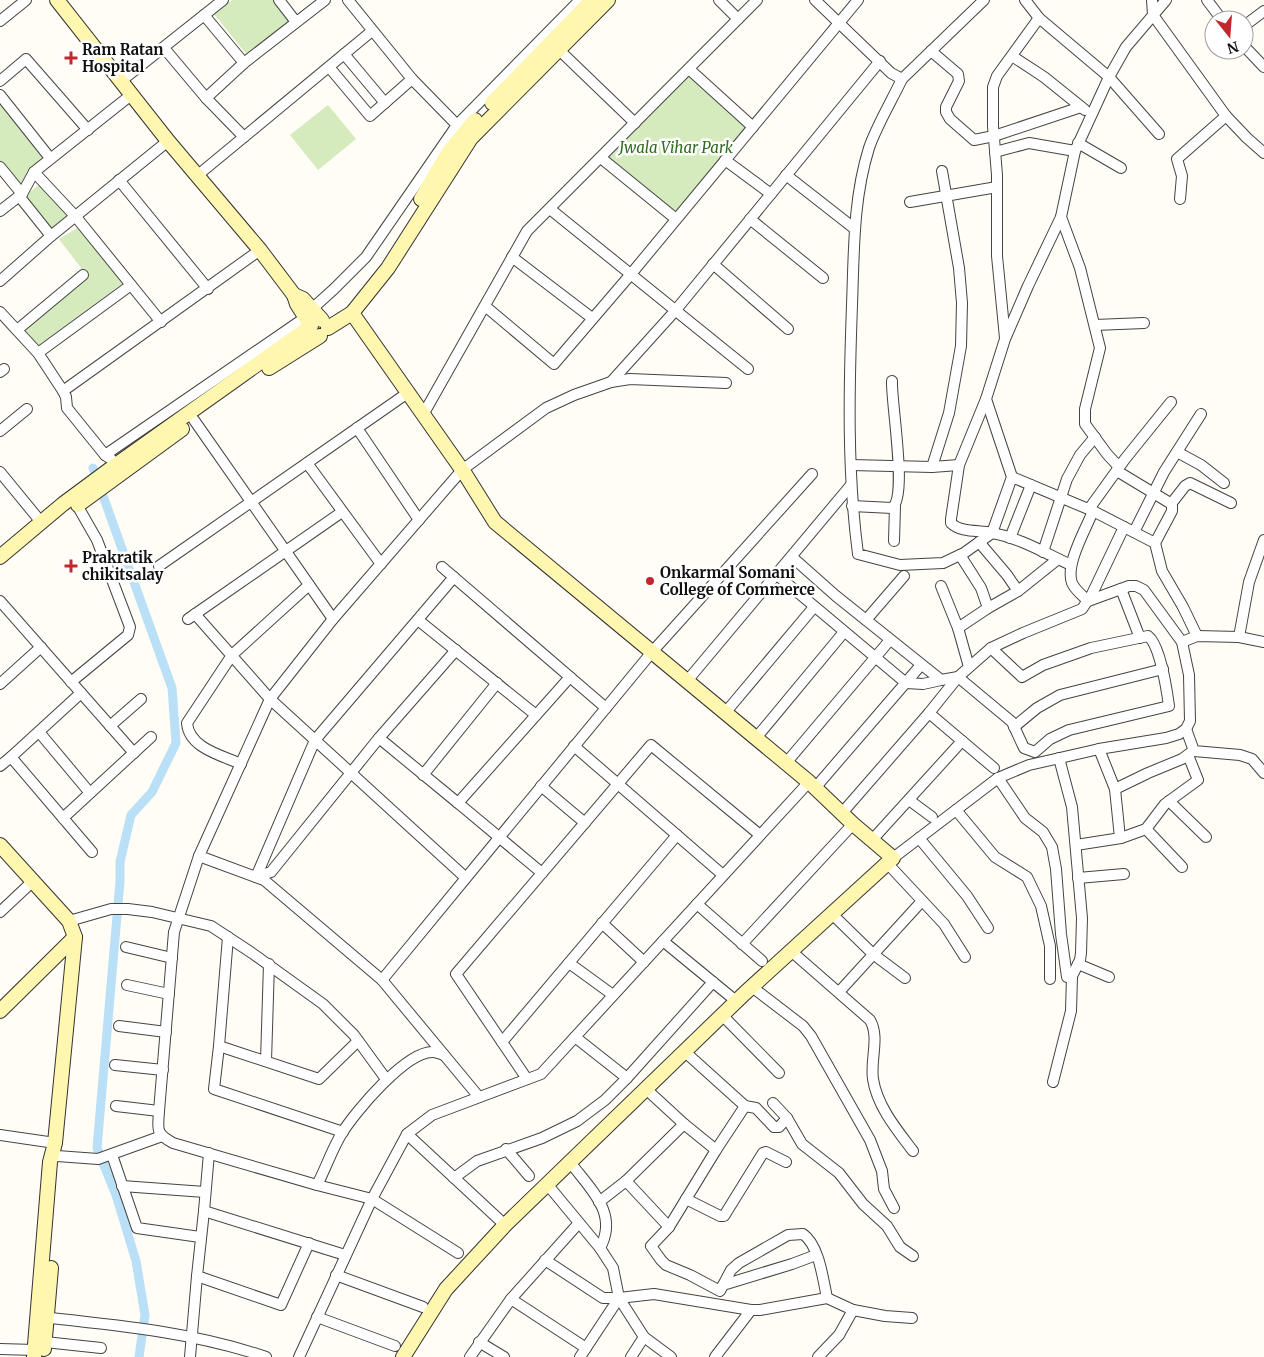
<svg xmlns="http://www.w3.org/2000/svg" width="1264" height="1357" viewBox="0 0 1264 1357" font-family="Merriweather,serif">
	<style>
		.green { fill: #d5ebbd }
		.lines { fill: none; stroke-linecap: round; stroke-linejoin: round }
		.canal { stroke: #b9e0f7; stroke-width: 9 }
		.street-casing { stroke: #444; stroke-width: 12 }
		.secondary-casing { stroke: #333; stroke-width: 16 }
		.street { stroke: #fff; stroke-width: 10 }
		.secondary { stroke: #fff6b0; stroke-width: 14 }
		.poi-dot { fill: #c4262e; stroke: #fff; stroke-width: 2 }
		.labels { text-anchor: middle; dominant-baseline: central; stroke-width: 5; stroke-linejoin: round; paint-order: stroke }
		.poi-label { font-size: 15px; font-weight: bold; fill: #111; stroke: #fff; text-anchor: start }
		.park-label { font-size: 15px; font-style: italic; fill: #2f6b1f; stroke: #fff }
	</style>
	<rect width="100%" height="100%" fill="#fffdf5"/>
	<g class="green">
		<path d="M232 0H273L294 25 251 60 214 14Z"/>
		<path d="M689 69 753 127 676 219 601 158Z"/>
		<path d="M0 95 55 159 20 187 0 162Z"/>
		<path d="M328 105 356 139 318 170 290 135Z"/>
		<path d="M41 183 74 221 54 234 24 197Z"/>
		<path d="M79 227 123 283 36 347 22 331 88 277 59 239Z"/>
	</g>
	<g class="lines">
		<path class="canal" d="M93 468 172 688 176 743 152 792 131 815 120 862V881L97 1148 116 1195 136 1261 145 1315 139 1357"/>
		<defs>
			<g id="street">
				<path d="M279 0 296 22"/>
				<path d="M348 0 412 79 457 125 460 131"/>
				<path d="M719 0 738 19"/>
				<path d="M815 0 891 73 902 79C892 100 876 127 869 148 853 199 854 252 852 305 849 388 847 471 858 554L900 565 943 563 964 553 992 533 1012 477 986 399 1005 339 1028 286 1061 217 1075 151 1109 77 1126 47 1166 0"/>
				<path d="M1025 0 1039 18"/>
				<path d="M1152 0 1153 15 1226 116 1177 159 1182 176 1180 199"/>
				<path d="M1207 0 1222 20"/>
				<path d="M204 15 244 63"/>
				<path d="M0 21 26 0"/>
				<path d="M1244 26 1264 11"/>
				<path d="M555 46 635 123"/>
				<path d="M1244 46 1264 67"/>
				<path d="M164 48 206 98 244 137"/>
				<path d="M931 51 958 74 959 81 946 107V112L950 119 974 140 994 136 1081 107"/>
				<path d="M344 54 385 103"/>
				<path d="M1012 56 1044 77 1085 110"/>
				<path d="M329 67 370 116 412 79"/>
				<path d="M689 69 753 127"/>
				<path d="M902 79 984 0"/>
				<path d="M0 81 26 59 88 130"/>
				<path d="M121 81 223 0"/>
				<path d="M0 95 50 158"/>
				<path d="M206 98 244 63 325 0"/>
				<path d="M1226 116 1247 138 1264 153"/>
				<path d="M1078 143 1121 168"/>
				<path d="M995 152 1029 143 1075 151"/>
				<path d="M601 158 676 219"/>
				<path d="M725 160 771 194"/>
				<path d="M0 167 22 194"/>
				<path d="M34 172 76 217 161 322"/>
				<path d="M198 175 372 31"/>
				<path d="M786 175 855 229"/>
				<path d="M119 180 208 289"/>
				<path d="M19 196 51 236"/>
				<path d="M910 202 997 187"/>
				<path d="M550 209 748 369"/>
				<path d="M0 211 22 194 34 172 131 95"/>
				<path d="M1061 217 1080 268 1100 348 1085 409V424L1107 454 1119 467"/>
				<path d="M750 219 823 278"/>
				<path d="M512 257 592 318"/>
				<path d="M713 264 788 329"/>
				<path d="M0 281 51 236 168 141"/>
				<path d="M485 306 554 364 631 274 858 0"/>
				<path d="M313 308 334 289 366 257 457 125 580 0"/>
				<path d="M0 312 38 353 63 391 66 397 67 408 105 455 111 459"/>
				<path d="M1095 325 1144 323"/>
				<path d="M17 330 83 275"/>
				<path d="M1005 338 997 256V175L993 126V87L997 76 1039 18 1109 77 1159 134"/>
				<path d="M38 353 131 285"/>
				<path d="M0 372 4 369"/>
				<path d="M611 382 675 311 880 61"/>
				<path d="M63 391 260 250"/>
				<path d="M986 399 959 465 951 519V523C961 533 979 530 992 533 1020 538 1045 553 1071 565"/>
				<path d="M424 413 527 231 757 0"/>
				<path d="M194 420 333 619 462 470 546 408 574 395 611 382 630 379 726 383"/>
				<path d="M357 428 419 520"/>
				<path d="M0 431 27 409"/>
				<path d="M1177 452 1201 465 1224 483"/>
				<path d="M105 455 306 317"/>
				<path d="M307 463 381 564"/>
				<path d="M851 465 932 467 959 465"/>
				<path d="M932 467 949 413 961 346 962 303 959 268 942 171"/>
				<path d="M1117 471 1170 503 1172 506V511L1155 543"/>
				<path d="M0 472 41 522"/>
				<path d="M1012 477 1093 511 1155 543 1162 571 1183 607 1197 636"/>
				<path d="M1171 504 1185 486 1190 483 1231 503"/>
				<path d="M852 506 892 508C908 497 891 403 892 381"/>
				<path d="M1089 509 1125 459 1171 402"/>
				<path d="M1134 532 1164 472 1201 414"/>
				<path d="M1010 538 1031 485"/>
				<path d="M894 541 895 506"/>
				<path d="M979 542 1007 575 1018 591"/>
				<path d="M1043 552 1067 479 1080 455 1095 437"/>
				<path d="M960 555 981 588 988 608"/>
				<path d="M792 557 836 596 941 680 958 677 1012 722 1024 748 1035 752 1050 739 1069 730 1169 706C1167 691 1160 645 1148 636L1091 648 1043 665 1022 677 991 648"/>
				<path d="M159 566 409 392"/>
				<path d="M442 567 606 708"/>
				<path d="M777 575 906 683 923 684 941 680"/>
				<path d="M941 586 958 628 969 667"/>
				<path d="M1121 589 1140 638"/>
				<path d="M0 601 134 753"/>
				<path d="M195 614 270 699 333 619"/>
				<path d="M188 619 342 512"/>
				<path d="M418 620 536 715"/>
				<path d="M866 620 904 576"/>
				<path d="M958 628 988 608 1018 591 1058 559"/>
				<path d="M1239 637 1249 582 1264 540"/>
				<path d="M1182 642 1197 636 1239 637 1264 642"/>
				<path d="M687 681 851 485"/>
				<path d="M71 682 128 635 130 627 97 540 77 505"/>
				<path d="M0 684 41 647"/>
				<path d="M725 713 814 607"/>
				<path d="M929 713 994 768"/>
				<path d="M110 726 141 699"/>
				<path d="M1014 727 1037 708 1060 695 1163 669"/>
				<path d="M1186 729 1194 751 1240 755 1252 759 1264 773"/>
				<path d="M39 732 90 793"/>
				<path d="M379 738 456 650"/>
				<path d="M756 738 844 632"/>
				<path d="M574 746 723 875"/>
				<path d="M1099 749 1115 789 1120 838"/>
				<path d="M11 757 81 693"/>
				<path d="M786 763 890 640"/>
				<path d="M241 764C221 755 189 748 187 723L232 655 309 585"/>
				<path d="M0 766 11 757 92 852"/>
				<path d="M423 775 497 683"/>
				<path d="M998 778 1025 818 1043 832 1052 847 1056 869 1061 934 1067 977 1072 976"/>
				<path d="M541 786 585 823"/>
				<path d="M815 788 921 665"/>
				<path d="M1115 789 1148 773 1182 759 1193 751"/>
				<path d="M909 800 932 817"/>
				<path d="M1169 801 1206 837"/>
				<path d="M458 803 542 873"/>
				<path d="M956 810 995 857 1027 877 1041 906 1050 946V979"/>
				<path d="M842 813 929 713 958 677 991 648 1023 633 1082 609 1092 594 1124 527"/>
				<path d="M63 818 151 737"/>
				<path d="M1146 829 1182 867"/>
				<path d="M919 838 967 896 988 928"/>
				<path d="M872 840 962 741"/>
				<path d="M1076 845 1121 838 1146 829 1165 804 1198 780 1188 755"/>
				<path d="M199 856 174 932 159 1111C158 1130 155 1133 173 1143L317 1185 372 1199 407 1134 505 1225"/>
				<path d="M893 858 998 778 1029 765 1099 749 1166 738 1179 734 1186 729 1190 721 1189 675 1182 642 1144 590 1136 586H1129L1088 601C1082 595 1075 590 1072 583 1065 564 1086 529 1093 511"/>
				<path d="M887 863 944 924 965 957"/>
				<path d="M256 877 271 872 379 738 458 803 570 677"/>
				<path d="M256 877 315 740 454 577"/>
				<path d="M466 878 270 699 199 856 264 880 382 980 652 652 812 474"/>
				<path d="M1078 878 1124 874"/>
				<path d="M697 904 762 961"/>
				<path d="M0 912 32 882"/>
				<path d="M832 914 873 954 905 978"/>
				<path d="M69 921 111 909H128L152 912 211 926 252 953 323 1004 354 1035 386 1079"/>
				<path d="M602 923 644 962"/>
				<path d="M228 937 219 1046 319 1079 358 1041"/>
				<path d="M663 941 736 1001"/>
				<path d="M742 944 853 824"/>
				<path d="M126 947 172 958"/>
				<path d="M791 951 870 1020C880 1037 870 1060 873 1079 877 1106 897 1130 913 1151"/>
				<path d="M569 963 613 995"/>
				<path d="M1078 964 1109 977"/>
				<path d="M382 980 479 1097"/>
				<path d="M127 985 169 994"/>
				<path d="M752 987 803 1026 811 1036 870 1140 882 1171 884 1189 894 1208"/>
				<path d="M839 992 922 901"/>
				<path d="M722 1015 779 1073"/>
				<path d="M119 1026 166 1032"/>
				<path d="M575 1037 627 1078 713 982"/>
				<path d="M502 1042 677 835"/>
				<path d="M219 1046 214 1089 343 1132"/>
				<path d="M684 1051 745 1106 756 1108 774 1127H779L787 1118"/>
				<path d="M266 1061 269 964"/>
				<path d="M115 1065 163 1070"/>
				<path d="M527 1079 456 974 651 745 760 835"/>
				<path d="M1053 1082 1071 1011 1072 976 1080 960 1081 953 1082 918 1072 807 1059 758"/>
				<path d="M646 1089 684 1124 716 1150"/>
				<path d="M773 1103 787 1118 802 1144 839 1173 863 1204 887 1226 900 1247 913 1256"/>
				<path d="M116 1106 159 1111"/>
				<path d="M745 1106 716 1150 669 1227 651 1246 661 1260 666 1265 690 1275 720 1291 731 1270 739 1263 788 1235 803 1234C819 1245 823 1279 827 1298"/>
				<path d="M407 1134 432 1115 541 1074 809 782"/>
				<path d="M0 1135 55 1143"/>
				<path d="M506 1149 529 1176"/>
				<path d="M209 1153 204 1211 345 1255"/>
				<path d="M112 1155 137 1228 200 1237"/>
				<path d="M57 1156 98 1159 162 1136"/>
				<path d="M570 1162C590 1189 619 1213 600 1248"/>
				<path d="M454 1178 477 1161 542 1138 577 1121 605 1100 627 1078"/>
				<path d="M626 1181 669 1227"/>
				<path d="M547 1184 600 1248 613 1268 619 1298 644 1337 671 1357"/>
				<path d="M317 1185C326 1168 332 1149 342 1133 355 1112 406 1051 433 1052 436 1052 441 1054 444 1055"/>
				<path d="M122 1186 205 1192"/>
				<path d="M686 1199 720 1216H724L763 1153 766 1152 786 1162"/>
				<path d="M599 1202 626 1181 684 1124"/>
				<path d="M204 1211 197 1276 281 1305 309 1243"/>
				<path d="M545 1260 603 1298H619L654 1294 751 1310H760L827 1298 853 1310 839 1335 818 1357"/>
				<path d="M336 1275 423 1307"/>
				<path d="M723 1285 792 1264 816 1255"/>
				<path d="M511 1299 586 1348"/>
				<path d="M853 1310 885 1316 912 1318"/>
				<path d="M41 1317C116 1325 193 1332 266 1357"/>
				<path d="M317 1317 395 1346"/>
				<path d="M45 1342 101 1348"/>
				<path d="M479 1342 504 1357"/>
				<path d="M0 1349 35 1350"/>
				<path d="M190 1357 197 1276"/>
				<path d="M299 1357 372 1199 458 1253"/>
				<path d="M470 1357 511 1299 578 1224"/>
				<path d="M580 1357 619 1298"/>
				<path d="M631 1357 644 1337"/>
				<path d="M715 1357 751 1310"/>
			</g>
			<g id="secondary">
				<path d="M492 103 592 0"/>
				<path d="M421 199 448 153 475 120"/>
				<path d="M294 295 303 299 322 320"/>
				<path d="M352 313 465 474 495 522 809 782 853 824 893 858 745 993 505 1225 446 1289 403 1357"/>
				<path d="M328 328 352 313 388 268 471 138 608 0"/>
				<path d="M269 368 320 336"/>
				<path d="M78 505 182 429"/>
				<path d="M0 557 63 504 117 464 311 326 297 304 294 295 260 250 168 141 57 0"/>
				<path d="M0 845 69 921 75 937 55 1143 50 1162 34 1357"/>
				<path d="M0 1011 75 937"/>
				<path d="M44 1349 51 1268"/>
			</g>
		</defs>
		<use href="#street" class="street-casing"/>
		<use href="#secondary" class="secondary-casing"/>
		<use href="#street" class="street"/>
		<use href="#secondary" class="secondary"/>
	</g>
	<g class="poi-dot">
		<path d="M68.5 50.5h5v5h5v5h-5v5h-5v-5h-5v-5h5z"/>
		<path d="M68.5 558.5h5v5h5v5h-5v5h-5v-5h-5v-5h5z"/>
		<circle cx="650" cy="581" r="5"/>
	</g>
	<g class="labels">
		<g class="poi-label">
			<text x="82" y="49">Ram Ratan<tspan x="82" dy="17">Hospital</tspan></text>
			<text x="82" y="557">Prakratik<tspan x="82" dy="17">chikitsalay</tspan></text>
			<text x="660" y="572">Onkarmal Somani<tspan x="660" dy="17">College of Commerce</tspan></text>
		</g>
		<g class="park-label">
			<text x="676" y="147">Jwala Vihar Park</text>
		</g>
	</g>
	<g transform="translate(1229 35) rotate(163)"><circle r="24" fill="#ffffff" stroke="#a0a0a0"/>
	<path d="M0-4L9 19L0 12L-9 19Z" fill="#c4262e"/>
	<text y="-8" font-size="14" font-weight="bold" text-anchor="middle" fill="#111111">N</text>
	</g>
</svg>
